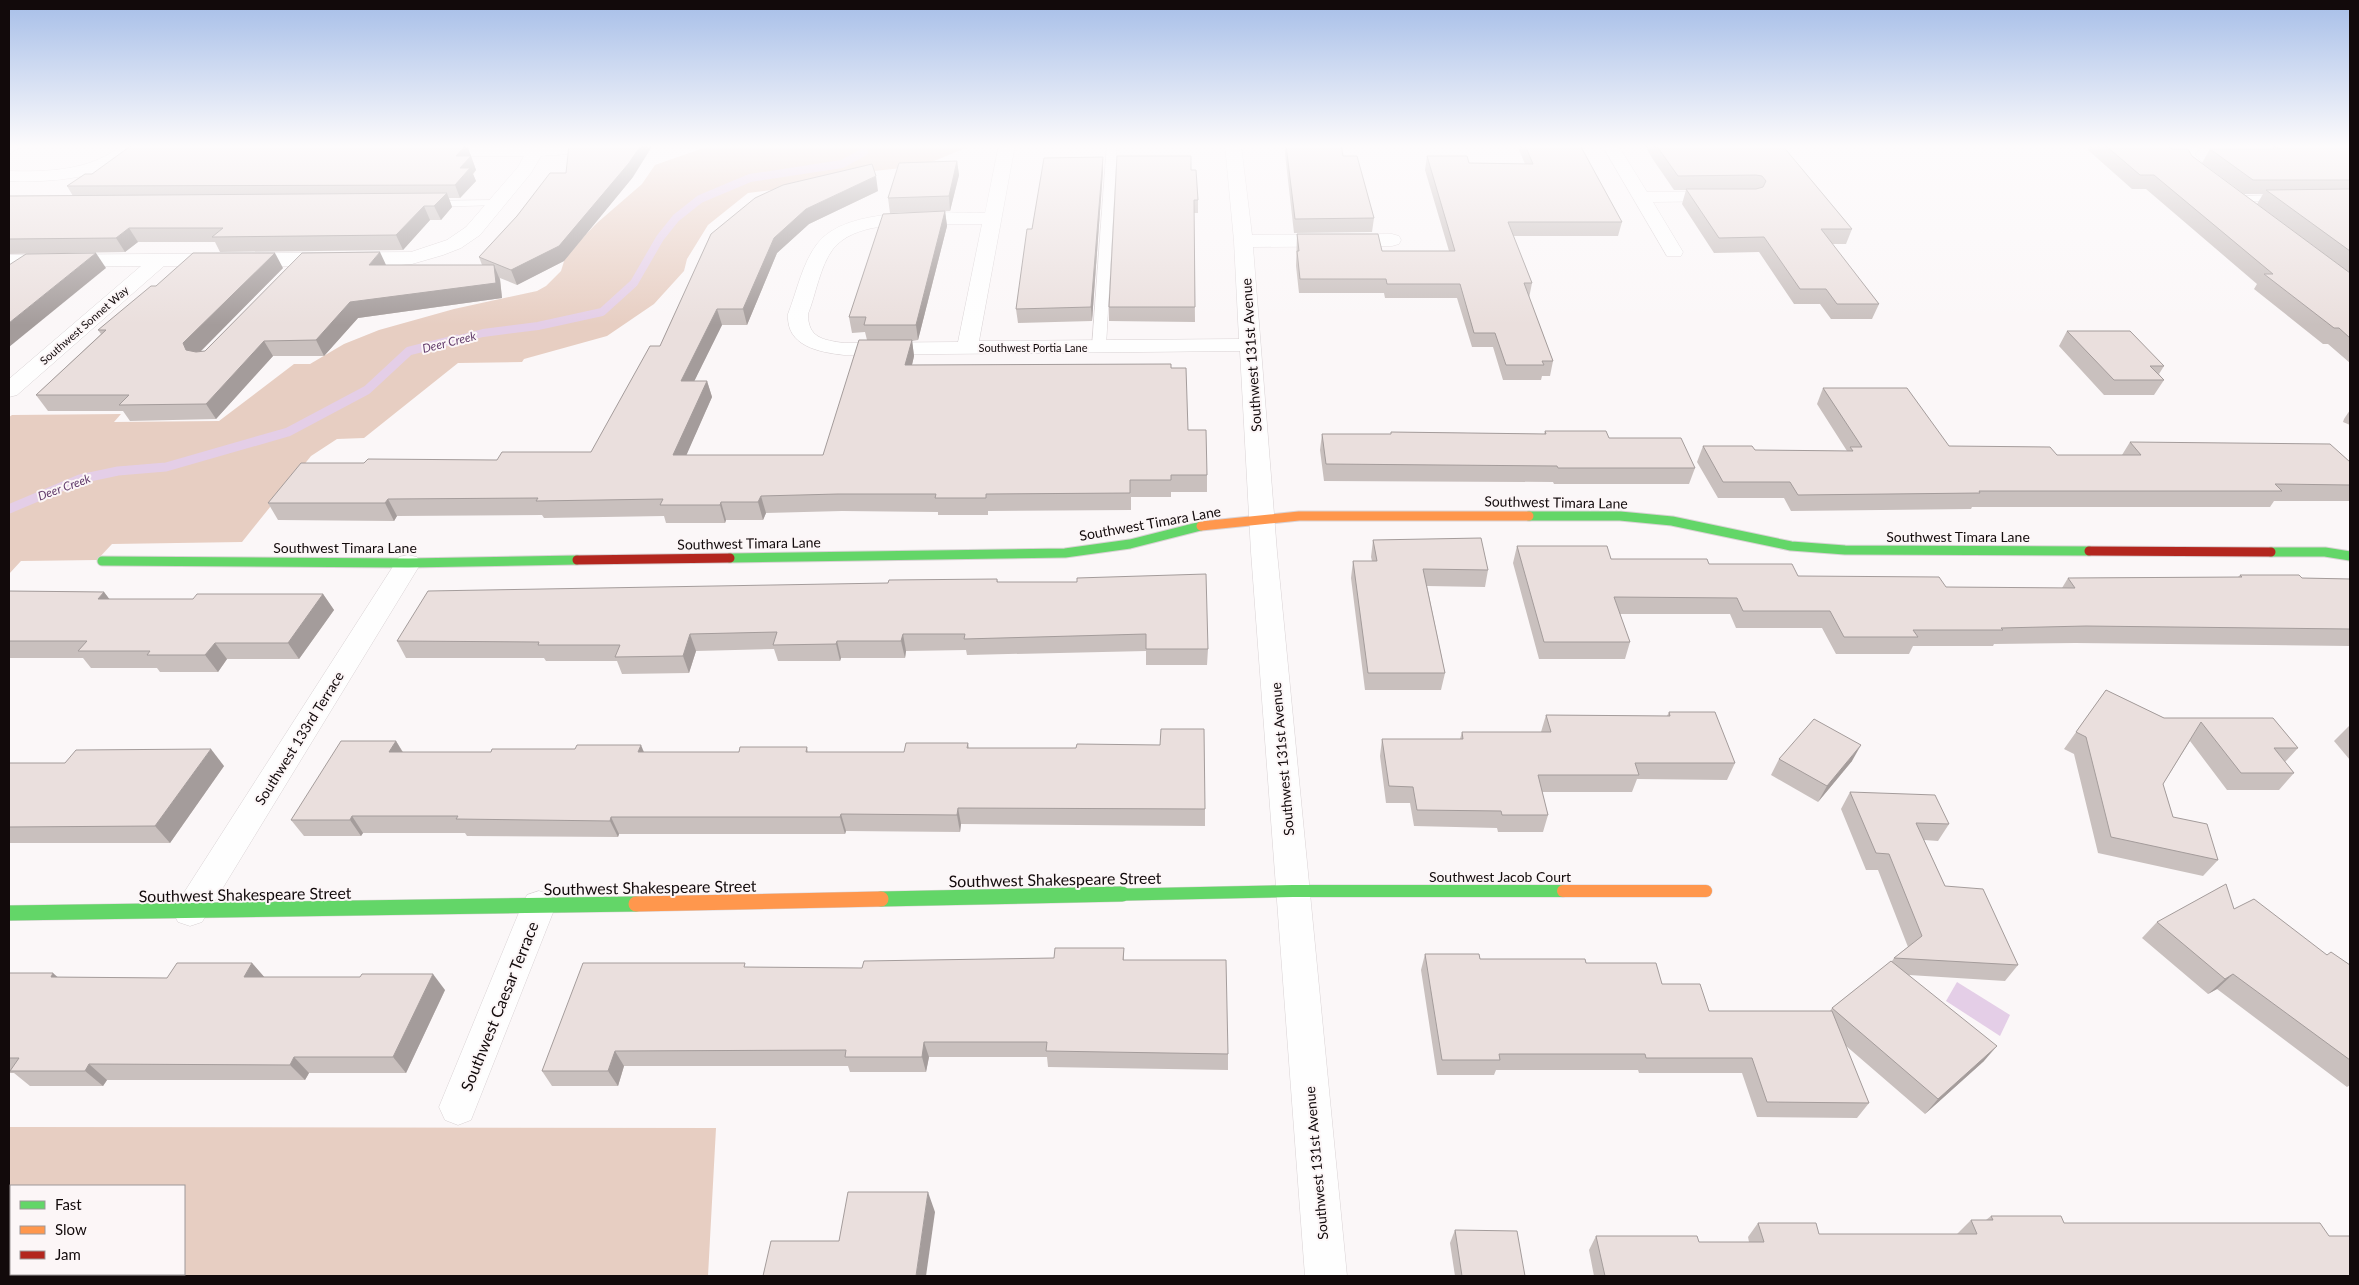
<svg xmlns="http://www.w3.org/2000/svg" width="2359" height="1285" viewBox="0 0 2359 1285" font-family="Lato,sans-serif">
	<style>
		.forest { fill: #e7cec2; fill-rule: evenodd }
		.water { fill: #e4cee7 }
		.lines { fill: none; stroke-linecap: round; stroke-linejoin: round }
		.stream-far1 { stroke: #e4cee7; stroke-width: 8 }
		.stream { stroke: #e4cee7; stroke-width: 9 }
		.lane-casing { stroke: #d9d2d4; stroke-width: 1 }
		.street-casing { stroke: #d9d2d4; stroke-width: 1 }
		.fast-far2-casing { stroke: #d9d2d4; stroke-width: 11 }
		.fast-far1-casing { stroke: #d9d2d4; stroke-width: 13 }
		.fast-casing { stroke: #d9d2d4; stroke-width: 16 }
		.slow-far2-casing { stroke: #d9d2d4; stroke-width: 11 }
		.slow-far1-casing { stroke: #d9d2d4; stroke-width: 13 }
		.slow-casing { stroke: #d9d2d4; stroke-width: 16 }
		.jam-casing { stroke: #d9d2d4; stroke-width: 11 }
		.lane { fill: #fefefe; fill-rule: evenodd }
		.street { fill: #fefefe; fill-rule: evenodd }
		.fast-far2 { stroke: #63d668; stroke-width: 9 }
		.fast-far1 { stroke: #63d668; stroke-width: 12 }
		.fast { stroke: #63d668; stroke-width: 15 }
		.slow-far2 { stroke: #ff974d; stroke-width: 9 }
		.slow-far1 { stroke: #ff974d; stroke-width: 12 }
		.slow { stroke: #ff974d; stroke-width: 15 }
		.jam { stroke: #b3261e; stroke-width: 9 }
		.wall { fill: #c9c0be }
		.shaded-wall { fill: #a49c9b }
		.building { fill: #eadfdd; stroke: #a49c9b }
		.labels { text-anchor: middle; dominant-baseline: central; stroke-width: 4; stroke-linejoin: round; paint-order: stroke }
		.far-street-label { font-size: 11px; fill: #120a0b; stroke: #fcf6f7 }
		.far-water-label { font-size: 12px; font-style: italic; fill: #633d6c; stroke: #fcf6f7 }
		.street-label { font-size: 14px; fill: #120a0b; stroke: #fcf6f7 }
		.near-street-label { font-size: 16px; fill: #120a0b; stroke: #fcf6f7 }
	</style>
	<rect width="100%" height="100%" fill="#fbf7f8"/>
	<g class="forest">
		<path d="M973 145 934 161 911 167 828 176 810 185 748 193 708 225 687 259 684 271 654 304 607 336 524 359 522 362 458 363 364 438 337 439 311 456 242 542 112 544 97 560 21 561 9 574V417L12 415 121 414 114 422 219 421 294 364H310L344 344 379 330 454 309 537 291 546 286 561 271 566 255 597 223 642 184 655 165 709 146Z"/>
		<path d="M9 1127 716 1128 708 1276H9ZM11 1186H184V1274H11Z"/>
	</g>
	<path class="water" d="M1957 982 2010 1015 2000 1036 1946 1001Z"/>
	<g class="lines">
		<path class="stream-far1" d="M452 341 483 333 538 326 602 312 634 283 660 238 676 218 700 199 750 178 842 164 864 152"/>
		<path class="stream" d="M9 509 80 479 118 471 166 467 288 432 367 390 409 351 457 339"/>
		<defs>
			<g id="lane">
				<path d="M1107 145H1117L1106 347 1099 351 1092 347Z"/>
				<path d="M2285 195 2291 198 2289 200 2237 202 2231 199 2237 196Z"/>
				<path d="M497 200 503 203 501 205 427 207 421 204 427 201Z"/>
			</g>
			<g id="street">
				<path d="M9 145H24L9 154Z"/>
				<path d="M122 145H140C117 179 46 183 9 181V171C47 172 91 171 122 145Z"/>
				<path d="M636 145 628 150 541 156 531 173 480 235 461 248 443 255 412 264 388 266H164L17 395 9 397V379L141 266 9 267V255L411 252 447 240 466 227 518 167 524 156H432L426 155 424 151 426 147Z"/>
				<path d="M999 145H1015L979 341 1239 339 1234 241 1225 145H1241L1252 235 1392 234 1399 236 1401 240 1399 244 1392 246 1253 247 1277 552 1347 1276H1305L1251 552 1240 351 844 355C818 352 786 346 788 314 797 291 802 264 817 244 846 205 941 213 985 213ZM929 224H982L958 342 844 343C823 340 808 338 808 314 816 294 820 266 833 249 854 223 899 225 929 224Z"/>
				<path d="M1602 145H1618L1647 192 1722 191 1728 192 1731 196 1728 200 1722 201 1653 202 1683 252 1681 256H1667Z"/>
				<path d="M2184 145H2205L2195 153V155L2216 176 2213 180C2198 184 2180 166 2178 151Z"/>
				<path d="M408 555 417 557 421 563 202 922 190 926 178 922 173 912 178 902 399 557Z"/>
				<path d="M539 891 551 895 556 905 471 1120 458 1125 445 1120 439 1107 522 905 527 895Z"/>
			</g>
			<g id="fast-far2">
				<path d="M1529 516H1620L1672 521 1791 546 1845 550 2089 551"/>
				<path d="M2271 552H2325L2350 556"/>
				<path d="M730 558 1065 553 1130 544 1201 526"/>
				<path d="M102 561 408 563 577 560"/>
			</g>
			<path id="fast-far1" d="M1057 896 1293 891H1563"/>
			<g id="fast">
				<path d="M881 899 1122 894"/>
				<path d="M9 913 636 904"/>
			</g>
			<path id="slow-far2" d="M1201 526 1299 516H1529"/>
			<path id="slow-far1" d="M1563 891H1706"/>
			<path id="slow" d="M636 904 881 899"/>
			<g id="jam">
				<path d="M2089 551 2271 552"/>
				<path d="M577 560 730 558"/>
			</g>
		</defs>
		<use href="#lane" class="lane-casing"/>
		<use href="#street" class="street-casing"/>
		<use href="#fast-far2" class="fast-far2-casing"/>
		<use href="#fast-far1" class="fast-far1-casing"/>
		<use href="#fast" class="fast-casing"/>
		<use href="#slow-far2" class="slow-far2-casing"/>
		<use href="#slow-far1" class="slow-far1-casing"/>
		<use href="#slow" class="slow-casing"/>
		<use href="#jam" class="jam-casing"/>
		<use href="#lane" class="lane"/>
		<use href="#street" class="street"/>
		<use href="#fast-far2" class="fast-far2"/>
		<use href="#fast-far1" class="fast-far1"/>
		<use href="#fast" class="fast"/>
		<use href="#slow-far2" class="slow-far2"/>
		<use href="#slow-far1" class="slow-far1"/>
		<use href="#slow" class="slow"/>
		<use href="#jam" class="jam"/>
	</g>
	<g class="wall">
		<path d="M467 145 476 170 473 174 476 181 460 198H449L452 207 441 220H430L403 250 220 252 215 242H138L125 252 9 254V196H73L67 186 92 174Z"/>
		<path d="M1285 145H1341L1343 156 1374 218 1372 232 1294 233 1285 154Z"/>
		<path d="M1520 145H1580L1622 222 1618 236H1513L1532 283 1529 298 1553 361 1550 376H1542L1541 380H1503L1493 347H1472L1457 298H1385L1384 293H1299L1296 266 1297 234 1382 251H1449L1425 170 1427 156 1469 163 1525 164 1519 150Z"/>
		<path d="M1645 145H1782L1852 229 1846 244H1832L1879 304 1872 319H1831L1820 304H1794L1759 252 1714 253 1682 204 1686 190H1674L1652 158Z"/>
		<path d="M2090 145H2167L2172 149 2192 156 2350 273V363L2328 344H2323L2254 289 2257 284 2146 189H2132L2088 150Z"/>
		<path d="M2273 145 2350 146V273L2257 204 2263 194H2244L2202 163 2210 149H2271Z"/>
		<path d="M1103 157V170L1092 321 1018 323 1016 309 1032 229Z"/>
		<path d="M957 161 959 175 950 211 890 213 888 198Z"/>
		<path d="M1191 170 1198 200V213H1194L1195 322 1109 321V307Z"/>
		<path d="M633 177 564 261 517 285 500 278 502 298 358 318 324 356H273L216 419 130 421 123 411H48L36 395 101 334 98 330 156 286 283 268 200 352 205 351 386 265H482L479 257Z"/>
		<path d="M878 191 809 224 777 253 747 325H722L694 381H707L712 397 686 455H823L867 340 865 332 852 333 849 317 945 211 947 226 918 340 912 341 914 356 912 365 1171 368 1188 430 1207 475V492H1171V497H1131V510L988 511V515H938V512L842 511 766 513 763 520H726L725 523H666L664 516 544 518 542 515 397 516 394 521 278 520 268 503 364 463 497 460 591 452 660 346 711 234Z"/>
		<path d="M2067 331 2164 366 2159 374 2164 380 2154 395H2104L2059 346Z"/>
		<path d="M1823 388 1949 446 2057 455H2122L2130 442 2350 462V501H2274L2270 507H1972L1971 509 1791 511 1784 498H1718L1697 462 1703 446 1755 450 1847 451 1817 404Z"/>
		<path d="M2350 410V425L2343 422 2344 419Z"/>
		<path d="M1545 431 1609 438 1695 468 1689 484H1554L1553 482 1324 481 1320 450 1322 434H1391V432L1544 434Z"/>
		<path d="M1373 540 1488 570 1485 587 1427 586 1445 673 1441 690H1365L1351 578 1353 561H1372L1371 557Z"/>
		<path d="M1517 546 1611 559 1709 564 1798 576 1946 587 2062 588 2068 578 2238 577 2240 575 2302 578 2350 579V646L2075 643 1994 644 1993 646H1913L1909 654H1836L1822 628H1736L1730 614H1620L1630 642 1625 659H1539L1513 563Z"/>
		<path d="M997 579 998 582 1208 649 1207 665H1146V651L967 655 966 650 906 651 905 658H841L840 661H778L774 649 696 651 689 673 622 674 617 661H546L544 658H406L397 641 888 583Z"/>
		<path d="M9 591 104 592 109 599H193L323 594 334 610 299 659H227L218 672H160L157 668H91L83 658H9Z"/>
		<path d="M2106 690 2164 718H2273L2298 748 2285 762 2294 773 2279 790H2227L2190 741 2163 784 2173 817 2218 860 2203 876 2098 853 2074 754 2064 749Z"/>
		<path d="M1669 712 1735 763 1727 780 1637 779 1632 792H1542L1548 815 1543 832H1498L1497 828 1414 826 1410 803H1386L1380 756 1382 739H1460L1462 732H1541L1546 715 1667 716Z"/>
		<path d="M2350 725V760L2334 741Z"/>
		<path d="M396 741 403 752H739L807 747 808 752H904L968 743 969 748 1205 809V826L961 824 960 832 846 831 845 834H619L618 837 467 836 465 833H363L361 836H304L291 820Z"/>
		<path d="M1779 759 1852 761 1818 802 1771 775Z"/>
		<path d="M9 763 224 766 170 843H9Z"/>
		<path d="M1850 792 1949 824 1938 841 1924 840 1945 886 2018 965 2005 981 1909 975 1984 1061 1925 1114 1845 1045 1869 1103 1857 1118 1757 1117 1742 1073H1639L1638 1070H1496L1494 1075H1437L1421 970 1425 954 1480 959 1586 963 1662 984 1709 1011H1830L1832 1008 1892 961 1894 958 1908 947 1878 870H1866L1841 809Z"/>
		<path d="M2234 909 2327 955 2350 965V1085L2347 1087 2217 989 2208 994 2142 938 2157 922Z"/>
		<path d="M1124 948V960L1228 1054V1070L1048 1067 1047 1057H929L926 1072H850L848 1066H624L618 1086H552L542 1071 747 967 862 968 1054 958Z"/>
		<path d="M252 963 264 977 445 990 406 1073H309L305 1080H107L103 1086H30L14 1073H9V973L58 977 167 978Z"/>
		<path d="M1991 1216 2064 1223 2329 1236 2350 1276H1594L1589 1250 1596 1236 1699 1242H1749L1748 1237 1758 1223 1819 1234H1957L1971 1220H1986Z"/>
		<path d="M1455 1230 1525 1276H1455L1450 1243Z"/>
	</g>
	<g class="shaded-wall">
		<path d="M466 145H467L476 170 473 174 476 181 460 198 455 185 456 156Z"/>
		<path d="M641 145H653L633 177 564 261 517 285 511 270Z"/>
		<path d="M1103 157V170L1092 321 1091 307Z"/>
		<path d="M957 161 959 175 950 211 949 196Z"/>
		<path d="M876 176 878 191 809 224 777 253 747 325 743 309 774 238 806 209Z"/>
		<path d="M447 193 452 207 441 220 434 206Z"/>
		<path d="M424 206 430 220 403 250 396 235Z"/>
		<path d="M945 211 947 226 918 340 916 325Z"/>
		<path d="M129 228 138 242 125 252 116 238Z"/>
		<path d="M380 252 387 267 369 265Z"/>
		<path d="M96 253 106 268 9 347V323Z"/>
		<path d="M275 253 283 268 193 359 186 350 183 343Z"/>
		<path d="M494 265 500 280 502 298 358 318 324 356 316 340 350 302Z"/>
		<path d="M717 309 722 325 686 398 681 381Z"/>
		<path d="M912 340 914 356 908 382 905 365Z"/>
		<path d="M264 341 273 356 216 419 206 404Z"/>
		<path d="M707 381 712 397 679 472 673 455Z"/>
		<path d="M761 496 766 513 763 520 758 502Z"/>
		<path d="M388 499 397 516 394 521 385 503Z"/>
		<path d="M721 502 726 520 725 523 720 505Z"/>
		<path d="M104 592 117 609 98 599Z"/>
		<path d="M323 594 334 610 299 659 288 643Z"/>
		<path d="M690 634 696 651 689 673 683 656Z"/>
		<path d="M903 634 906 651 905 658 901 641Z"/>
		<path d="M837 641 841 658 840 661 836 644Z"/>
		<path d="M215 643 227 659 218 672 205 655Z"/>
		<path d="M396 741 406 758 389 752Z"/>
		<path d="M641 745 648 762 638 752Z"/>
		<path d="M1861 745 1852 761 1818 802 1827 786Z"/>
		<path d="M211 749 224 766 170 843 155 826Z"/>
		<path d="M958 808 961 824 960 832 957 815Z"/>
		<path d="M841 814 846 831 845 834 840 817Z"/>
		<path d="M352 816 363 833 361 836 350 820Z"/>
		<path d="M611 817 619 834 618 837 610 821Z"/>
		<path d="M252 963 266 979 244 977Z"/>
		<path d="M53 973 71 989 51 977Z"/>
		<path d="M433 974 445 990 406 1073 393 1057Z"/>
		<path d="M2233 974 2217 989 2208 994 2225 979Z"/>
		<path d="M924 1042 929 1057 926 1072 922 1057Z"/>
		<path d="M1997 1046 1984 1061 1925 1114 1938 1099Z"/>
		<path d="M615 1051 624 1066 618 1086 608 1071Z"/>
		<path d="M294 1057 309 1073 305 1080 290 1065Z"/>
		<path d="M89 1064 107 1080 103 1086 85 1071Z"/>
		<path d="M928 1192 935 1212 926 1276H916Z"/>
	</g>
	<g class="building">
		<path d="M132 145H466L456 156H471L460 168H470L455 185 67 186 85 174H92Z"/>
		<path d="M569 145H641L629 163 559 246 511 270 479 257 517 216 550 173H566Z"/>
		<path d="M1286 145H1341L1343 156H1357L1374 218 1295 219Z"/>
		<path d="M1525 145H1580L1622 222H1508L1532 283H1524L1553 361H1542L1544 365H1506L1495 333H1474L1460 284H1387L1386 279H1300L1297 251H1299L1297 234H1378L1382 251H1455L1427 156H1467L1469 163 1533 164Z"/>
		<path d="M1656 145H1782L1852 229H1821L1879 304H1837L1826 289H1800L1764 237 1719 238 1686 189H1756L1763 187 1766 181 1762 176 1756 175 1678 176Z"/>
		<path d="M2105 145H2167L2172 149H2188L2192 156 2350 273V338L2339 328H2334L2264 274H2273L2154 175H2140Z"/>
		<path d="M2274 145 2350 146V180H2253L2210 149H2280Z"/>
		<path d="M1117 156H1191V170H1196L1198 200H1194L1195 307H1109Z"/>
		<path d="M1103 157 1091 307 1016 309 1027 229H1032L1044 158Z"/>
		<path d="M957 161 949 196 888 198 899 163Z"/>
		<path d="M872 164 876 176 806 209 774 238 743 309H717L681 381H707L673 455H823L859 340H912L905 365 1171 364V368H1186L1188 430H1206L1207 475H1171V480H1130V493L986 494V498H935L936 494H838L761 496 758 502H721L720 505H660L663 499 536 501 538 498 388 499 385 503H268L301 463H364L368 459 497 460 502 452H591L650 346H660L711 234 755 198 783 185Z"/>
		<path d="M2350 189V251L2266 190Z"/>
		<path d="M447 193 434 206H424L396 235 212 237 223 228H129L116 238 9 239V196Z"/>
		<path d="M945 211 916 325H864L866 317H849L883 214Z"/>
		<path d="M380 252 369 265H494L496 283 350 302 316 340 264 341 206 404 119 405 129 395H36L106 330H98L151 286H156L193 253H275L183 343 186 350 196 352 205 351 302 253Z"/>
		<path d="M96 253 9 323V265L26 254Z"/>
		<path d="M2067 331H2130L2164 366H2150L2164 380H2114Z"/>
		<path d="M1823 388H1907L1949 446 2050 447 2057 455H2141L2130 442 2330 444 2350 462V485L2275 484 2282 491H1979L1980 493 1798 495 1790 482H1723L1703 446H1752L1755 450 1853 451 1850 447H1862Z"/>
		<path d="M1545 431H1606L1609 438H1681L1695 468H1558L1557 466 1326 464 1322 434H1391V432L1546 434Z"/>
		<path d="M1481 538 1488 570 1423 569 1445 673H1368L1353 561H1377L1373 540Z"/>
		<path d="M1517 546H1607L1611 559H1707L1709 564H1792L1798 576 1939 577 1946 587 2075 588 2068 578 2242 577 2240 575H2299L2302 578 2350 579V629L2086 626 2001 628 2003 630H1913L1918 637H1844L1830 611H1743L1737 598 1614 597 1630 642H1544Z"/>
		<path d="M1206 574 1208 649H1146V634L964 639 965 634H903L901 641H837L836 644 773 645 777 632 690 634 683 656 615 657 620 645H538L539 642 397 641 428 591 888 583 889 580 997 579V582H1077V578Z"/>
		<path d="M9 591 104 592 98 599H193L197 594H323L288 643H215L205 655H147L150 651H78L87 641H9Z"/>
		<path d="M2106 690 2164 718H2273L2298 748H2274L2294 773H2241L2201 722 2163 784 2173 817 2207 824 2218 860 2111 837 2086 737 2076 732Z"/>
		<path d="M1669 712H1715L1735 763H1635L1639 775H1538L1548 815H1502L1501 811 1417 810 1413 787 1389 786 1382 739H1463L1462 732H1551L1546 715 1670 716Z"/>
		<path d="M1814 719 1861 745 1827 786 1779 759Z"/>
		<path d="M1161 729H1204L1205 809 958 808 957 815 841 814 840 817H611L610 821 456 819 458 816H352L350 820H291L341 741H396L389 752H491L492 749H575L577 745H641L638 752H739L740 747H807L806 752H904L906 743H968L967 748H1076L1077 744 1160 745Z"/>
		<path d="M211 749 155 826 9 827V763H65L76 750Z"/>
		<path d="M1850 792 1935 795 1949 824 1916 823 1945 886 1983 889 2018 965 1894 958 1922 936 1889 854 1876 853Z"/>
		<path d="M2226 884 2234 909 2254 899 2327 955 2331 952 2350 965V1060L2233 974 2225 979 2157 922Z"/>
		<path d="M1055 948H1124L1123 960H1226L1228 1054 1046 1051 1047 1042H924L922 1057H845L846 1050 615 1051 608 1071H542L583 963H745L744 967 862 968 864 961 1054 958Z"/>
		<path d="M1425 954H1479L1480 959H1585L1586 963H1656L1662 984H1700L1709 1011H1832L1869 1103 1767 1102 1752 1058H1646L1645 1054H1499L1500 1060H1442Z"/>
		<path d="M1891 961 1997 1046 1938 1099 1832 1008Z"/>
		<path d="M177 963H252L244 977H360L362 974H433L393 1057H294L290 1065 89 1064 85 1071H10L19 1058H9V973H53L51 977 167 978Z"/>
		<path d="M848 1192H928L916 1276H763L771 1241H839Z"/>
		<path d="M1991 1216H2061L2064 1223H2320L2329 1236H2350V1276H1605L1596 1236H1697L1699 1242H1764L1758 1223H1816L1819 1234H1977L1971 1220H1993Z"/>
		<path d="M9 1223 11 1225V1274H107L112 1276H9Z"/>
		<path d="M1455 1230 1517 1231 1525 1276H1462Z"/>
	</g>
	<linearGradient id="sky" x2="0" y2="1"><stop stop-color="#a6bee8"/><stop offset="0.45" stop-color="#fdfbfc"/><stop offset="1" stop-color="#fdfbfc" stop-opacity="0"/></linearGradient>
	<rect width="2359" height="325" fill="url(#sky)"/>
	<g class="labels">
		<g class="far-street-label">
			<text transform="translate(84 325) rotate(-41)">Southwest Sonnet Way</text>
			<text x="1033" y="347">Southwest Portia Lane</text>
		</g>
		<g class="far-water-label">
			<text transform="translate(449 342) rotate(-14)">Deer Creek</text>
			<text transform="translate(64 487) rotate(-20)">Deer Creek</text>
		</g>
		<g class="street-label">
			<text transform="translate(1251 355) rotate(-94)">Southwest 131st Avenue</text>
			<text transform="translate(1556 502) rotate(1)">Southwest Timara Lane</text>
			<text transform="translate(1150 523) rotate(-10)">Southwest Timara Lane</text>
			<text x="1958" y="536">Southwest Timara Lane</text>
			<text transform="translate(749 543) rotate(-1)">Southwest Timara Lane</text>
			<text x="345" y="547">Southwest Timara Lane</text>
			<text transform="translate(299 738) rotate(-58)">Southwest 133rd Terrace</text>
			<text transform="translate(1282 759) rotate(-95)">Southwest 131st Avenue</text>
			<text x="1500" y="876">Southwest Jacob Court</text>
			<text transform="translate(1316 1163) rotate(-95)">Southwest 131st Avenue</text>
		</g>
		<g class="near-street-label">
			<text transform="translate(1055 879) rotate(-1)">Southwest Shakespeare Street</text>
			<text transform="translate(650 887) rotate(-1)">Southwest Shakespeare Street</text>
			<text transform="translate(245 894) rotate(-1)">Southwest Shakespeare Street</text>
			<text transform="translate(499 1006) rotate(-68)">Southwest Caesar Terrace</text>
		</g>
	</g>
	<rect width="2359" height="1285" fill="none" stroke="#120a0b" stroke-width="20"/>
	<rect x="10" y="1185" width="175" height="90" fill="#fcf6f7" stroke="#9e9899"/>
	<rect x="20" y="1201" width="25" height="8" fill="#63d668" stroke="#9e9899"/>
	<text x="55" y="1210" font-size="15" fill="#120a0b">Fast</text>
	<rect x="20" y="1226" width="25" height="8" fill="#ff974d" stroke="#9e9899"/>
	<text x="55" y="1235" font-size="15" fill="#120a0b">Slow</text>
	<rect x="20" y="1251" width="25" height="8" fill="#b3261e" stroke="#9e9899"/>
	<text x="55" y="1260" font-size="15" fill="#120a0b">Jam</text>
</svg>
